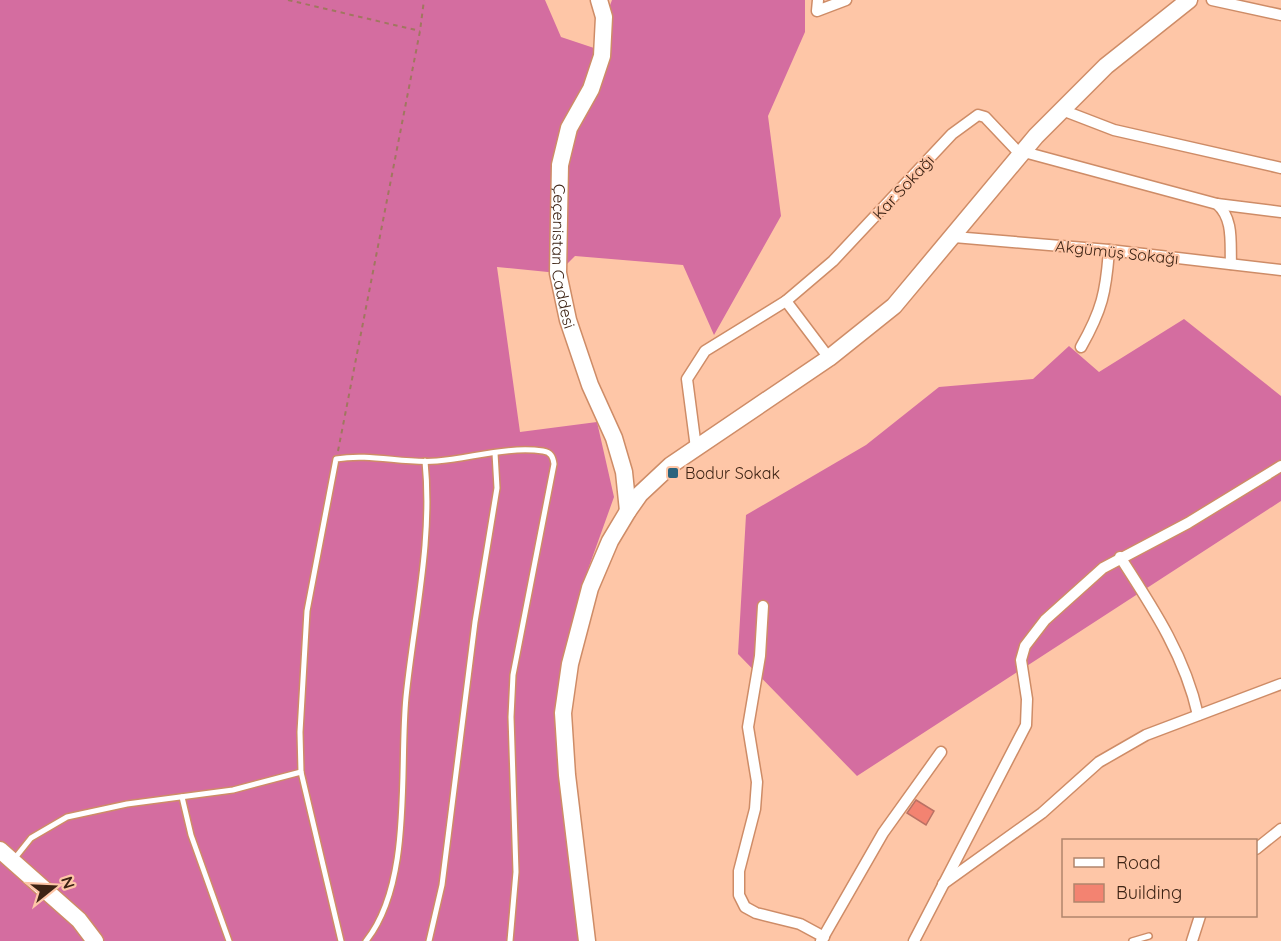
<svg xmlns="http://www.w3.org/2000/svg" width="1281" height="941" viewBox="0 0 1281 941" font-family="Quicksand,sans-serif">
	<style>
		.forest { fill: #d46da0 }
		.building { fill: #f38371; stroke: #ba7164; stroke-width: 1.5 }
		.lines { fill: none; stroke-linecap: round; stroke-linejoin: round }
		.lane-casing { stroke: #ce8c67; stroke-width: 8 }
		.street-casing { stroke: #ce8c67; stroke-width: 13 }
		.secondary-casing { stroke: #ce8c67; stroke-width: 19 }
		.path { stroke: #a0775f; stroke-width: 2; stroke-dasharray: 4.5 4.5; stroke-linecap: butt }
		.lane { stroke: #fff; stroke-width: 5 }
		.street { stroke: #fff; stroke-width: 10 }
		.secondary { stroke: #fff; stroke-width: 16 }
		.poi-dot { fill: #2a637d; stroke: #fec6a7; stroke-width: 2 }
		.labels { text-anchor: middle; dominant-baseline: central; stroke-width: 4.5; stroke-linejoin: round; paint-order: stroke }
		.street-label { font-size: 16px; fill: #3d2314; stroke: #fec6a7 }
		.poi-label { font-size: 16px; fill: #3d2314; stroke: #fec6a7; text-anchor: start }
	</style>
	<rect width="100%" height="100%" fill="#fec6a7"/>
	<g class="forest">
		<path d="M0 0H545L561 37 594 48 612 0H805V32L768 116 781 216 714 335 683 265 575 256 558 273 497 267 520 432 597 422 614 497 581 589 556 717 582 941H0Z"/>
		<path d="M1184 319 1281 396V501L857 776 738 654 746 515 866 445 939 387 1033 379 1069 346 1099 372Z"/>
	</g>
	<path class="building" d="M916 800 934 811 926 825 907 813Z"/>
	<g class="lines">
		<defs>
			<g id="lane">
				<path d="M182 797 191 835 229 941"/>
				<path d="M15 858 31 838 67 817 127 804 233 790 301 772"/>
				<path d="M341 941 301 772 300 732 307 611 336 459C371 453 403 464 437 461 472 458 508 446 543 451 551 452 553 457 554 464L513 675 511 717 516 872 510 941"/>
				<path d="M366 941C413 882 399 769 406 697 414 618 433 541 425 461"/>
				<path d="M429 941 442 885 475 622 497 488 495 453"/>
				<path d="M1132 941 1149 936"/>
			</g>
			<g id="street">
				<path d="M818 0 817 11 846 0"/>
				<path d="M1212 0 1281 15"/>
				<path d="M1062 110 1114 130 1281 168"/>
				<path d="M1024 152 1217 204C1234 219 1230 243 1231 264"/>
				<path d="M1217 204 1281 212"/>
				<path d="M954 237 1109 250 1281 270"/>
				<path d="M786 301 833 261 952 134 978 115 985 117 1021 155"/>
				<path d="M1081 347C1102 310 1106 292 1109 250"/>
				<path d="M696 448 687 379 705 351 786 301 829 358"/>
				<path d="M1120 557C1153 608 1185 656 1198 715"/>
				<path d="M763 606 760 656 748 727 757 782 755 809 739 871V895L745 907 756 913 800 924 824 937"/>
				<path d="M1256 849 1281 829"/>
				<path d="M943 884 1042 813 1099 762 1146 735 1281 684"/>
				<path d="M821 941 883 833 941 752"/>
				<path d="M914 941 1026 725 1027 699 1021 660 1025 646 1045 620 1103 568 1188 523 1281 466"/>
				<path d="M1192 941 1200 916"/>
			</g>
			<g id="secondary">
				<path id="s1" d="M599 0 604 17 602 56 591 89 569 128 560 165 558 273 568 320 590 385 614 438 624 472 628 511"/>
				<path d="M0 850 79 920 95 941"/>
				<path d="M587 941 567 775 563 713 570 664 590 588 610 541 628 511 640 494 671 465 829 358 894 306 1036 136 1106 66 1189 0"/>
			</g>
		</defs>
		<use href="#lane" class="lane-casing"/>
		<use href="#street" class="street-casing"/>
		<use href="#secondary" class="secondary-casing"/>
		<g class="path">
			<path d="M288 0 420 31"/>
			<path d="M338 451 420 31 424 0"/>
		</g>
		<use href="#lane" class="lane"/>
		<use href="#street" class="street"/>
		<use href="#secondary" class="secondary"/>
	</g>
	<rect class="poi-dot" x="667" y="467" width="12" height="12" rx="3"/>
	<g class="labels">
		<g class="street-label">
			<text transform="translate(903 187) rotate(-47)">Kar Sokağı</text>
			<text transform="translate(1117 252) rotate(6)">Akgümüş Sokağı</text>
			<text stroke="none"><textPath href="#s1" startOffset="266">Çeçenistan Caddesi</textPath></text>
		</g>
		<g class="poi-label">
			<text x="685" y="473">Bodur Sokak</text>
		</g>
	</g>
	<rect x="1062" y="839" width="195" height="78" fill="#fec6a7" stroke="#b1856c" stroke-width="1.5"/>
	<rect x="1074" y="858" width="30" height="9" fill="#ffffff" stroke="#b1856c" stroke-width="1.5"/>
	<text x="1116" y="869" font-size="18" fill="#3d2314">Road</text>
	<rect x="1074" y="884" width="30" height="18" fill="#f38371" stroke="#b1856c" stroke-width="1.5"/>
	<text x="1116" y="899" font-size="18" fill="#3d2314">Building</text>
	<g transform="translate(54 887) rotate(72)" stroke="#fec6a7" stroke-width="4.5" paint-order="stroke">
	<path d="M0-4.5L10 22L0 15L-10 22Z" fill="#3d2314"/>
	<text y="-9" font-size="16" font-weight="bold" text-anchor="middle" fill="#3d2314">N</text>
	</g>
</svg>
